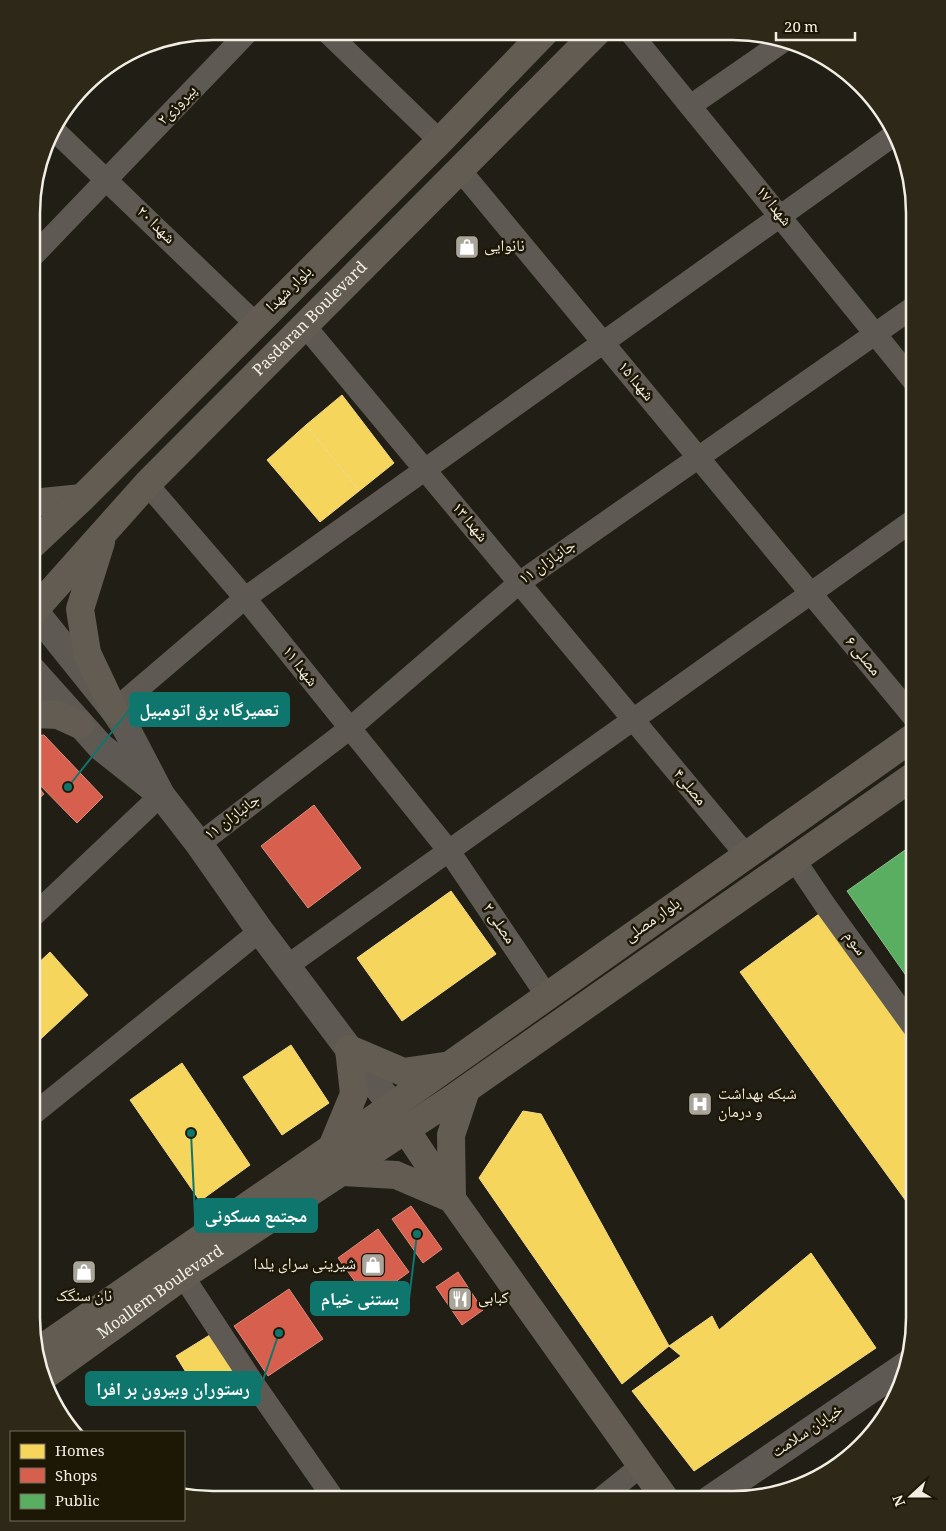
<svg xmlns="http://www.w3.org/2000/svg" width="946" height="1531" viewBox="0 0 946 1531" font-family="Georgia,'Noto Naskh Arabic',serif">
	<style>
		.forest { fill: #2b4e2c }
		.homes { fill: #f6d55c; stroke: #f5dc84 }
		.shops { fill: #d6604d; stroke: #de8b7a }
		.public { fill: #5aae61; stroke: #88c188 }
		.lines { fill: none; stroke-linecap: round; stroke-linejoin: round }
		.minor { stroke: #5e5a53; stroke-width: 22 }
		.tertiary { stroke: #5e5a53; stroke-width: 28 }
		.secondary { stroke: #625c53; stroke-width: 28 }
		.labels { text-anchor: middle; dominant-baseline: central; stroke-width: 5; stroke-linejoin: round; paint-order: stroke }
		.street-label { font-size: 16px; fill: #f2eee3; stroke: #1d1706 }
		.poi-label { font-size: 16px; fill: #f2eee3; stroke: #1d1706; text-anchor: start }
		.rim { fill: none; stroke: #f2eee3; stroke-width: 2.5 }
		.leader { fill: none; stroke: #0f766e; stroke-width: 2 }
		.callout-dot { fill: #0f766e; stroke: #1d1706; stroke-width: 2 }
		.callout { fill: #0f766e; stroke: #0f766e; stroke-width: 2 }
		.callout-label { font-size: 18px; text-anchor: middle; font-weight: bold; fill: #fff }
	</style>
	<rect width="100%" height="100%" fill="#211e15"/>
	<path class="forest" d="M878 1427C854 1455 823 1482 786 1489Z"/>
	<g class="homes">
		<path d="M342 395 394 463 359 491 306 425Z"/>
		<path d="M306 425 359 491 320 522 267 460Z"/>
		<path d="M451 891 496 954 402 1021 357 958Z"/>
		<path d="M819 914 914 1045V1212L740 972Z"/>
		<path d="M50 952 88 995 32 1047V969Z"/>
		<path d="M291 1045 329 1103 282 1135 243 1077Z"/>
		<path d="M182 1063 250 1165 200 1201 130 1100Z"/>
		<path d="M523 1111 541 1114 669 1346 622 1384 479 1178Z"/>
		<path d="M811 1253 876 1348 694 1471 632 1391 681 1356 669 1346 712 1316 719 1330Z"/>
		<path d="M213 1333 240 1377 203 1400 176 1356Z"/>
	</g>
	<g class="shops">
		<path d="M44 735 103 797 77 823 32 777V736Z"/>
		<path d="M32 780 44 794 32 805Z"/>
		<path d="M314 805 361 868 308 908 261 846Z"/>
		<path d="M411 1206 442 1249 423 1263 392 1219Z"/>
		<path d="M378 1229 409 1272 369 1301 338 1258Z"/>
		<path d="M458 1272 483 1310 462 1325 436 1287Z"/>
		<path d="M289 1289 323 1339 268 1376 234 1326Z"/>
	</g>
	<path class="public" d="M915 843 914 987 847 891Z"/>
	<g class="lines">
		<g class="minor">
			<path d="M327 32 440 141"/>
			<path d="M630 32 915 383"/>
			<path d="M690 106 781 43"/>
			<path d="M53 129 256 324"/>
			<path d="M460 170 915 719"/>
			<path d="M33 256 249 31"/>
			<path d="M305 326 746 855"/>
			<path d="M147 484 245 598 449 851 547 996"/>
			<path d="M114 710 245 598 894 135"/>
			<path d="M199 844 349 729 519 583 915 306"/>
			<path d="M794 859 825 905 914 1028"/>
			<path d="M32 917 161 795"/>
			<path d="M287 966 915 519"/>
			<path d="M32 1115 260 931"/>
			<path d="M183 1276 254 1384 334 1499"/>
			<path d="M600 1499 641 1466"/>
		</g>
		<g class="tertiary">
			<path d="M32 608 114 710 126 728 161 795 199 844 260 931 392 1106 404 1127"/>
			<path d="M32 670 101 747 154 789"/>
			<path d="M709 1500 908 1364"/>
		</g>
		<g class="secondary">
			<path d="M32 503 82 498"/>
			<path d="M101 542 80 609 87 653 114 710"/>
			<path d="M32 545 82 498 440 141 545 32"/>
			<path id="s1" d="M32 613 147 484 597 32"/>
			<path d="M32 714 58 715 80 725"/>
			<path d="M406 1130 452 1199 666 1500"/>
			<path d="M332 1147 354 1094 349 1049 403 1072 444 1066"/>
			<path d="M343 1172 396 1175 452 1199 451 1135 466 1090"/>
			<path d="M38 1351 392 1106 915 736"/>
			<path id="s2" d="M43 1377 183 1276 452 1099 915 775"/>
		</g>
	</g>
	<defs>
		<symbol id="shop-square" viewBox="-11 -11 22 22"><rect x="-9" y="-9" width="18" height="18" rx="4" fill="#a9a59b" stroke="#1d1706"/><path d="M-5-2.5h2.3a2.7 3.5 0 0 1 5.4 0H5L5.5 6h-11ZM-1.5-2.5h3a1.5 2.3 0 0 0-3 0Z" fill="#fff"/></symbol>
		<symbol id="hospital-square" viewBox="-11 -11 22 22"><rect x="-9" y="-9" width="18" height="18" rx="4" fill="#a9a59b" stroke="#1d1706"/><path d="M-5-5h3v3.5h4V-5h3V5h-3V1.5h-4V5h-3Z" fill="#fff"/></symbol>
		<symbol id="restaurant-square" viewBox="-11 -11 22 22"><rect x="-9" y="-9" width="18" height="18" rx="4" fill="#a9a59b" stroke="#1d1706"/><path d="M-5-6h1v4h1v-4h1v4h1v-4h1v5L-1.5 .5V6h-2V.5L-5-1ZM5-6V6H3V1.5H1.5Q1.5-4 5-6Z" fill="#fff"/></symbol>
	</defs>
	<g fill-rule="evenodd">
		<use href="#shop-square" x="453" y="233" width="28" height="28"/>
		<use href="#hospital-square" x="686" y="1090" width="28" height="28"/>
		<use href="#shop-square" x="359" y="1251" width="28" height="28"/>
		<use href="#shop-square" x="70" y="1258" width="28" height="28"/>
		<use href="#restaurant-square" x="446" y="1285" width="28" height="28"/>
	</g>
	<g class="labels">
		<g class="street-label">
			<text transform="translate(178 106) rotate(-46)">پیروزی۲</text>
			<text transform="translate(773 207) rotate(51)">شهدا ۱۷</text>
			<text transform="translate(155 226) rotate(44)">شهدا ۲۰</text>
			<text transform="translate(290 290) rotate(-45)">بلوار شهدا</text>
			<text stroke="none"><textPath href="#s1" startOffset="405">Pasdaran Boulevard</textPath></text>
			<text transform="translate(635 382) rotate(50)">شهدا ۱۵</text>
			<text transform="translate(469 523) rotate(50)">شهدا ۱۳</text>
			<text transform="translate(548 563) rotate(-35)">جانبازان ۱۱</text>
			<text transform="translate(862 657) rotate(50)">مصلی ۶</text>
			<text transform="translate(299 667) rotate(52)">شهدا ۱۱</text>
			<text transform="translate(689 788) rotate(50)">مصلی۴</text>
			<text transform="translate(233 818) rotate(-37)">جانبازان ۱۱</text>
			<text transform="translate(653 921) rotate(-35)">بلوار مصلی</text>
			<text transform="translate(498 924) rotate(56)">مصلی ۲</text>
			<text transform="translate(854 944) rotate(54)">سوم</text>
			<text stroke="none"><textPath href="#s2" startOffset="145">Moallem Boulevard</textPath></text>
			<text transform="translate(808 1432) rotate(-34)">خیابان سلامت</text>
		</g>
		<g class="poi-label">
			<text x="484" y="247">نانوایی</text>
			<text x="718" y="1095">شبکه بهداشت<tspan x="718" dy="18">و درمان</tspan></text>
			<text x="356" y="1265" text-anchor="end">شیرینی سرای یلدا</text>
			<text x="84" y="1297" text-anchor="middle">نان سنگک</text>
			<text x="478" y="1299">کبابی</text>
		</g>
	</g>
	<path d="M0 0H946V1531H0ZM213 40H733A173 173 0 0 1 906 213V1318A173 173 0 0 1 733 1491H213A173 173 0 0 1 40 1318V213A173 173 0 0 1 213 40Z" fill="#2e2818" fill-rule="evenodd"/>
	<path class="rim" d="M213 40H733A173 173 0 0 1 906 213V1318A173 173 0 0 1 733 1491H213A173 173 0 0 1 40 1318V213A173 173 0 0 1 213 40Z"/>
	<path class="leader" d="M68 787L130 709M191 1133L195 1216M417 1234L409 1299M279 1333L260 1389"/>
	<g class="callout-dot">
		<circle cx="68" cy="787" r="5"/>
		<circle cx="191" cy="1133" r="5"/>
		<circle cx="417" cy="1234" r="5"/>
		<circle cx="279" cy="1333" r="5"/>
	</g>
	<g class="callout">
		<rect x="130" y="693" width="159" height="33" rx="5"/>
		<rect x="195" y="1199" width="122" height="33" rx="5"/>
		<rect x="311" y="1282" width="98" height="33" rx="5"/>
		<rect x="86" y="1372" width="174" height="33" rx="5"/>
	</g>
	<g class="callout-label">
		<text x="209" y="716">تعمیرگاه برق اتومبیل</text>
		<text x="256" y="1222">مجتمع مسکونی</text>
		<text x="360" y="1305">بستنی خیام</text>
		<text x="173" y="1395">رستوران وبیرون بر افرا</text>
	</g>
	<rect x="10" y="1431" width="175" height="90" fill="#1d1706" stroke="#726d5e"/>
	<rect x="20" y="1444" width="25" height="15" fill="#f6d55c" stroke="#726d5e"/>
	<text x="55" y="1456" font-size="15" fill="#f2eee3">Homes</text>
	<rect x="20" y="1468" width="25" height="15" fill="#d6604d" stroke="#726d5e"/>
	<text x="55" y="1481" font-size="15" fill="#f2eee3">Shops</text>
	<rect x="20" y="1494" width="25" height="15" fill="#5aae61" stroke="#726d5e"/>
	<text x="55" y="1506" font-size="15" fill="#f2eee3">Public</text>
	<g transform="translate(911 1496) rotate(249)" stroke="#1d1706" stroke-width="4" paint-order="stroke">
	<path d="M0-4L9 19L0 12L-9 19Z" fill="#f2eee3"/>
	<text y="-8" font-size="14" font-weight="bold" text-anchor="middle" fill="#f2eee3">N</text>
	</g>
	<path d="M776 32v8h79v-8" fill="none" stroke="#f2eee3" stroke-width="2.5"/>
	<text x="784" y="32" font-size="15" fill="#f2eee3" stroke="#1d1706" stroke-width="4" paint-order="stroke">20 m</text>
</svg>
